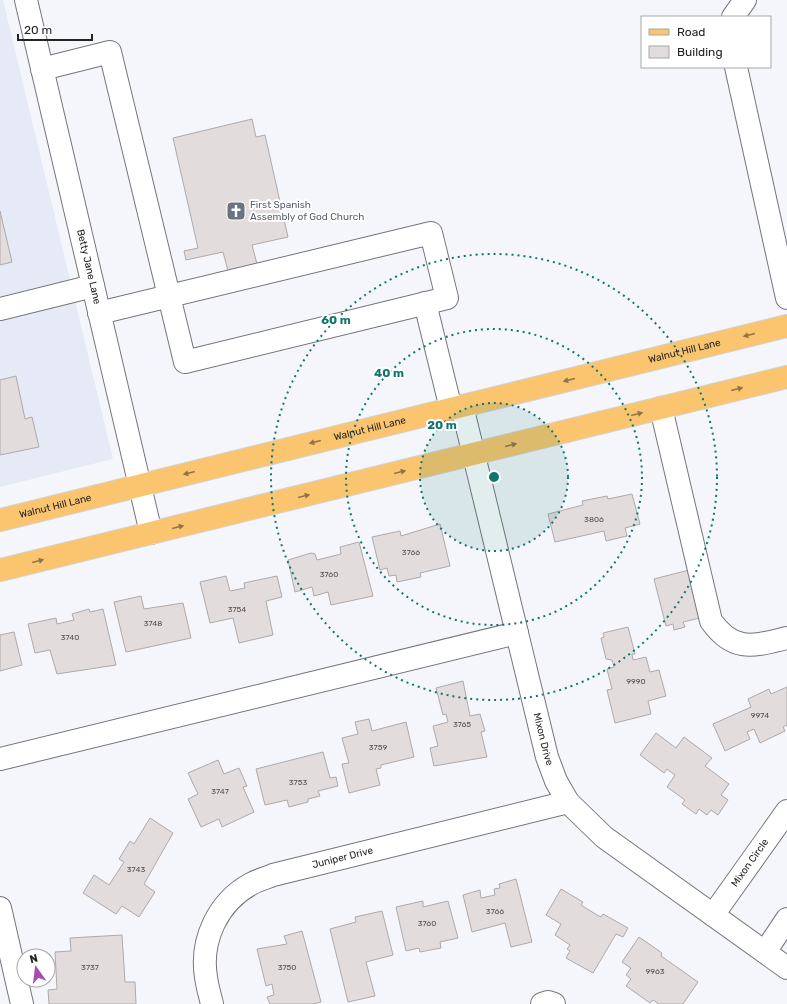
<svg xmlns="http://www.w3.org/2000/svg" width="787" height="1004" viewBox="0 0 787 1004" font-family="Rubik,sans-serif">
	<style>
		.built { fill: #e6eaf6 }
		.building { fill: #e2dcdc; stroke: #afa9a9 }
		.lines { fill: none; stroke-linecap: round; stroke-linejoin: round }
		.minor-casing { stroke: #75767a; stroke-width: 24 }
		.major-casing { stroke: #d3d3d3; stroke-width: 24 }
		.minor { stroke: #fff; stroke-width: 22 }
		.major { stroke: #fac56e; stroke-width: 22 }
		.oneway { fill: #8e744a }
		.ring { fill: none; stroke: #0f766e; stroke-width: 2; stroke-dasharray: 2 4 }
		.labels { text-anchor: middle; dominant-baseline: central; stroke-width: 4; stroke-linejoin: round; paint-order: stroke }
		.number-label { font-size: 8px; fill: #525153 }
		.worship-label { font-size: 10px; fill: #5b616d; stroke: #fff; text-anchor: start }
		.street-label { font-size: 10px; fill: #222325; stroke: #fff }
		.centre { fill: #0f766e; stroke: #fff; stroke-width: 2 }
		.ring-label { font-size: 12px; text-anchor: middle; font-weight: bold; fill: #0f766e; stroke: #fff; stroke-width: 4; stroke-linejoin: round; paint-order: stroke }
	</style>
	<rect width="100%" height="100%" fill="#f5f6fb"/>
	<path class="built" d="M0 0H3L113 459 0 487Z"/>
	<g class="building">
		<path d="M252 119 256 137 265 135 288 237 252 245 257 264 228 271 223 252 186 260 184 251 198 248 173 138Z"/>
		<path d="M0 211 12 262 0 265Z"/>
		<path d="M16 376 25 419 32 417 39 447 0 455V380Z"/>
		<path d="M632 494 640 524 625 528 627 536 606 541 604 531 555 542 548 514 583 505 582 501 607 496 608 499Z"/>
		<path d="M440 524 450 566 420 573 421 577 397 582 396 575 389 576 387 568 380 570 372 537 400 531 401 536Z"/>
		<path d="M359 542 373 596 331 605 328 592 314 596 312 587 295 592 288 560 311 553 315 554 317 560 341 554 340 547Z"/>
		<path d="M689 570 700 618 683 622 685 627 674 630 673 624 666 626 654 579Z"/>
		<path d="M226 576 230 591 245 588 244 583 277 576 282 597 266 601 273 635 239 643 233 618 210 623 200 582Z"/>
		<path d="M141 596 144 609 183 603 191 638 126 652 114 602Z"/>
		<path d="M89 609 90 612 103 609 116 665 57 674 50 650 35 653 28 624 56 618 57 624 74 620 72 614Z"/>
		<path d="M628 627 635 654H632L633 660 646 657 650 672 659 670 666 696 648 701 651 714 615 723 607 690 612 689 607 669 614 667 612 660 606 659 601 638 604 637 603 633Z"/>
		<path d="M14 632 22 665 0 671V635Z"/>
		<path d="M463 681 470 716 480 714 485 731 481 732 487 757 434 766 430 748 438 746 433 726 448 722 446 714 443 715 436 688Z"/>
		<path d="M787 687V725L783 727 785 731 760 743 754 729 747 732 750 739 725 751 713 724 751 707 748 699 769 689 771 694Z"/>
		<path d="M369 719 372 731 406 722 414 757 381 765V768L376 769 380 785 349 793 342 764 349 763 342 738 358 734 355 722Z"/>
		<path d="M656 733 676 748 684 737 712 758 705 766 729 784 721 795 728 800 718 815 711 810 707 815 699 809 696 814 682 804 685 800 667 787 675 775 667 769 664 773 640 755Z"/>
		<path d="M323 752 330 778 336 777 338 786 318 791 320 796 308 799V802L289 807 287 800 265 805 256 769Z"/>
		<path d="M218 760 224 774 239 768 247 786 243 787 254 812 222 827 219 819 201 827 188 799 198 794 188 773Z"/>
		<path d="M150 818 173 833 144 884 155 892 139 917 122 906 116 914 83 893 94 875 109 885 124 862 119 859 130 841 134 844Z"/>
		<path d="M516 879 532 942 511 947 505 923 472 932 463 895 480 890 481 898 495 895 494 889 500 888 499 884Z"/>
		<path d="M561 889 583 902 581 905 597 915 601 917 603 914 628 928 623 937 616 934 593 973 566 958 570 951 567 949 570 945 555 935 561 924 546 915Z"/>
		<path d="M423 901V907L448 901 458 938 440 942 441 948 420 952 419 948 406 951 396 907Z"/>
		<path d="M382 911 393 955 366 962 375 996 348 1002 330 929 356 922 355 917Z"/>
		<path d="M302 931 321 1002 313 1004H270L267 997 274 995 272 984 266 986 257 949 287 944 284 936Z"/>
		<path d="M122 935 125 982H135L136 1004H49L48 990 57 989 55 952 71 951 70 938Z"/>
		<path d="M639 937 662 953 661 956 698 982 683 1004H659L653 1000 650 1003 626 986 631 979 626 975 631 968 622 962Z"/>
	</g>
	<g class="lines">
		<defs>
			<g id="minor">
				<path id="s1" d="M26 0 151 533"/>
				<path d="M733 17 745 0"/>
				<path d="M736 67 787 298"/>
				<path d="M42 69 110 52 185 362 447 298 431 233 99 313"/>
				<path d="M425 303 451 409"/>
				<path d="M0 309 93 286"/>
				<path id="s2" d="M462 406 547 757 556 781 568 802 604 837 787 968"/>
				<path d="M661 408 711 621C734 653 753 646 787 638"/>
				<path d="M0 759 517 633"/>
				<path d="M0 908 22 1004"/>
				<path id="s3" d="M713 915 787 811"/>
				<path d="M765 952 787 919"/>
				<path id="s4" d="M212 1004C210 995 207 986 206 977 200 940 218 902 251 884 258 880 266 878 273 875L568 802"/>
				<path d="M542 1004 548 1002 554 1004"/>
			</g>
			<g id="major">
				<path id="s5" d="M0 520 787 326"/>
				<path d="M0 570 787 377"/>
			</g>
		</defs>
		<use href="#minor" class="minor-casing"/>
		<use href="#major" class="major-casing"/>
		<use href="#minor" class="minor"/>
		<use href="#major" class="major"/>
	</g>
	<defs><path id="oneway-solid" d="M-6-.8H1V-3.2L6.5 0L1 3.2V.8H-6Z"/></defs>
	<g class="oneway">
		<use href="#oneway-solid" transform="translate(749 335) rotate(166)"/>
		<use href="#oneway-solid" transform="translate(569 380) rotate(166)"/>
		<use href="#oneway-solid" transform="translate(737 389) rotate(-14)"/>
		<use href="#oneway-solid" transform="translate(637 414) rotate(-14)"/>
		<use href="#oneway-solid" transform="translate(315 442) rotate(166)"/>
		<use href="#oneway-solid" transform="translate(511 445) rotate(-14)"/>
		<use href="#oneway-solid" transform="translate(400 472) rotate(-14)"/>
		<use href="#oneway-solid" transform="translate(189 473) rotate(166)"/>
		<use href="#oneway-solid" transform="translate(304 496) rotate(-14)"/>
		<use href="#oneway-solid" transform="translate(178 527) rotate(-14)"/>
		<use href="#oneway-solid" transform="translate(38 561) rotate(-14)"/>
	</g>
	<circle cx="494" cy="477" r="74" fill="#0f766e" fill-opacity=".12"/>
	<g class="ring">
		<circle cx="494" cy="477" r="74"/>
		<circle cx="494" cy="477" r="148"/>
		<circle cx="494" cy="477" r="223"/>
	</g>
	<defs>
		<symbol id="church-square" viewBox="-11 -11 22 22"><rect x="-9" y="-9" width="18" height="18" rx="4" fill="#6b7280" stroke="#fff"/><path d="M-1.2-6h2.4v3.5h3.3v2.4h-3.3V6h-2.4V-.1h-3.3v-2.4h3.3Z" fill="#fff"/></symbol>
	</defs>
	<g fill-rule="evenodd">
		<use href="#church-square" x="225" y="200" width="22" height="22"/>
	</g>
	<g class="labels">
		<g class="number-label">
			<text x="594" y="519">3806</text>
			<text x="411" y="552">3766</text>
			<text x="329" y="574">3760</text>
			<text x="237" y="609">3754</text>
			<text x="153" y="623">3748</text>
			<text x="70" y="637">3740</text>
			<text x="636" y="681">9990</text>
			<text x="760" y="715">9974</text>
			<text x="462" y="724">3765</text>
			<text x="378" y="747">3759</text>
			<text x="298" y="782">3753</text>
			<text x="220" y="791">3747</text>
			<text x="136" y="869">3743</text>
			<text x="495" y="911">3766</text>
			<text x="427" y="923">3760</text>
			<text x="90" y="967">3737</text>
			<text x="287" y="967">3750</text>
			<text x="655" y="971">9963</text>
		</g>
		<g class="worship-label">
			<text x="250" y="205">First Spanish<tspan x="250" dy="12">Assembly of God Church</tspan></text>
		</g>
		<g class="street-label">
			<text stroke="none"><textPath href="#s1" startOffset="274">Betty Jane Lane</textPath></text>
			<text stroke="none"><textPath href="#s5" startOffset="705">Walnut Hill Lane</textPath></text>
			<text stroke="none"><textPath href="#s5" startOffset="381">Walnut Hill Lane</textPath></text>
			<text stroke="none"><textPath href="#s5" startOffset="57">Walnut Hill Lane</textPath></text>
			<text stroke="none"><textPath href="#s2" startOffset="343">Mixon Drive</textPath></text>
			<text stroke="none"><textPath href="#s4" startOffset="233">Juniper Drive</textPath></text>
			<text stroke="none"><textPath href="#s3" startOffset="64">Mixon Circle</textPath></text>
		</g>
	</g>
	<circle cx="494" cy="477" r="6" class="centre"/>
	<g class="ring-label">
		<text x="336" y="324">60 m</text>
		<text x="389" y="377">40 m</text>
		<text x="442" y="429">20 m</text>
	</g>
	<rect x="641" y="16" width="130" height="52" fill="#ffffff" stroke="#a7a7a8"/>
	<rect x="649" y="29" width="20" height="6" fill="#fac56e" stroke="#a7a7a8"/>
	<text x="677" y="36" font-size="12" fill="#222325">Road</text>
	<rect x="649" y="46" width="20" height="12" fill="#e2dcdc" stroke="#a7a7a8"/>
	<text x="677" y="56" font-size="12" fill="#222325">Building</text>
	<g transform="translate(36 968) rotate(346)"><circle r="19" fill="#ffffff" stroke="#a7a7a8"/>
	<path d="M0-3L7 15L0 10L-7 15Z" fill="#aa4bb4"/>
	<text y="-6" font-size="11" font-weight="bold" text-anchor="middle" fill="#222325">N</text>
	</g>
	<path d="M18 34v6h74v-6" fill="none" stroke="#222325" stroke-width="2"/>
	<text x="24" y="34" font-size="12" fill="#222325" stroke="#ffffff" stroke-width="3" paint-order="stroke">20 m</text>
</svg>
